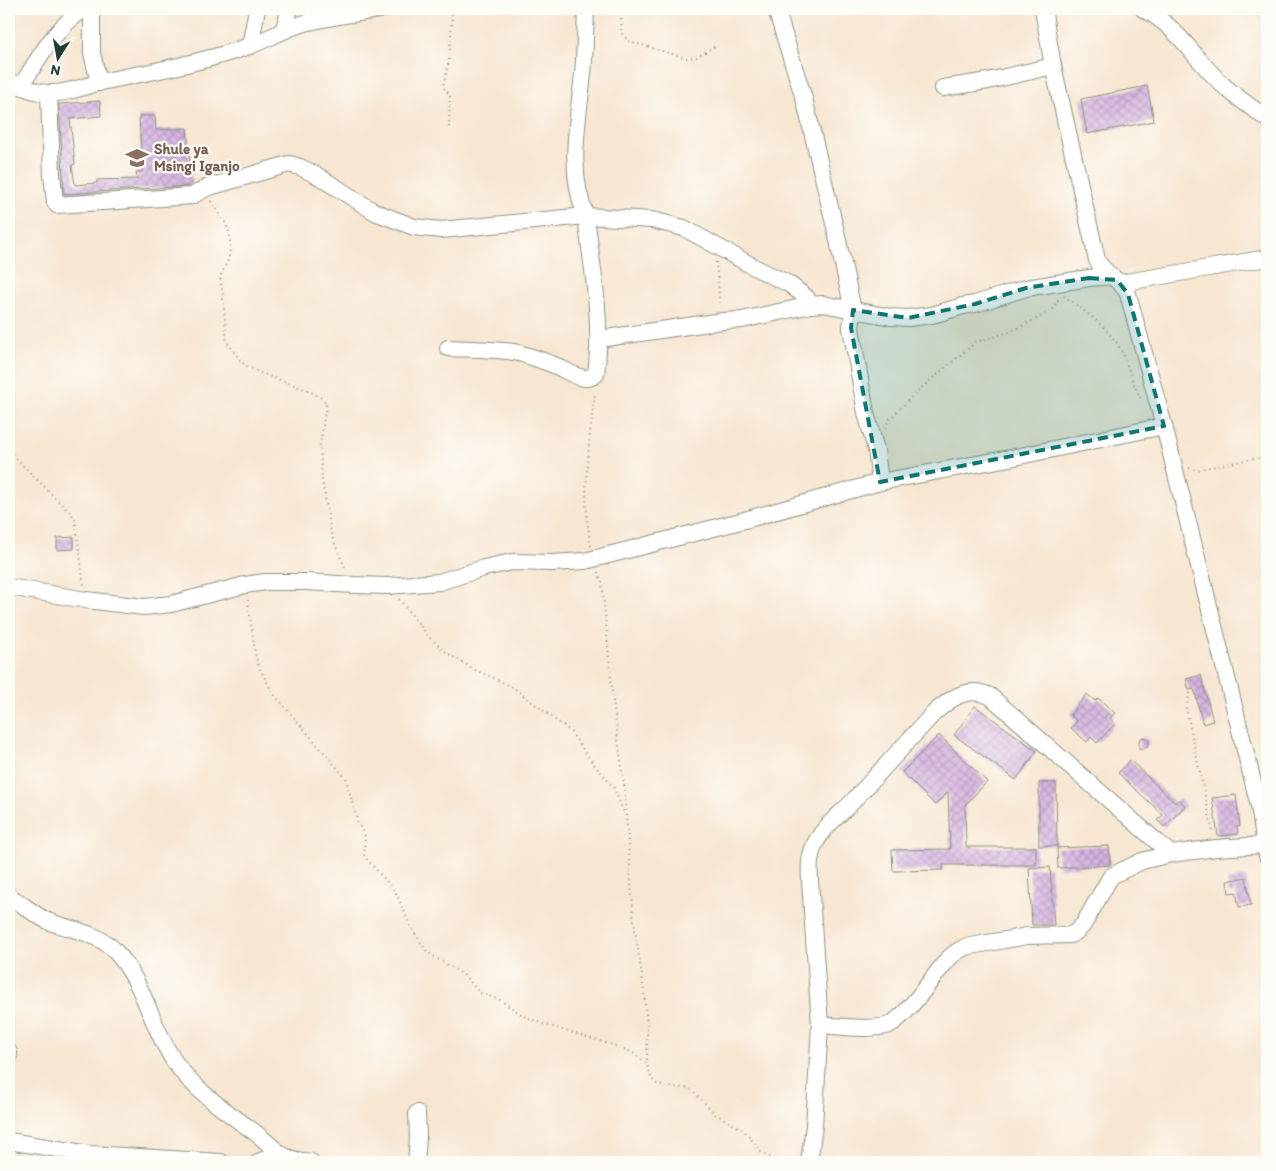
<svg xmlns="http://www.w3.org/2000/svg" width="1276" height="1171" viewBox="0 0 1276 1171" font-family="Itim,sans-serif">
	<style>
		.building { fill: url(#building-cross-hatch) }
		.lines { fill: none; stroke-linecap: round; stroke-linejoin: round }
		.minor-casing { stroke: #8b9282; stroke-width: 18 }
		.path { stroke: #8b9282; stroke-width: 2; stroke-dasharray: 1 4; stroke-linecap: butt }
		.minor { stroke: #fff; stroke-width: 16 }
		.marked { fill: #0f766e; fill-opacity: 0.2; stroke: #0f766e; stroke-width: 4; stroke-dasharray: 10 6; stroke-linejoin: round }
		.labels { text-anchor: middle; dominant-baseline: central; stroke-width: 4.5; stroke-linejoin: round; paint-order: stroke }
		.education-label { font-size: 15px; font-weight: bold; fill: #785e54; stroke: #fdfcf7; text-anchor: start }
	</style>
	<defs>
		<pattern id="building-cross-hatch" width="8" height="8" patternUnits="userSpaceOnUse" patternTransform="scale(1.25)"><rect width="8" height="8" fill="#d6b2e1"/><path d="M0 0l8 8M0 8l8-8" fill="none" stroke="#ad92b7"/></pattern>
	</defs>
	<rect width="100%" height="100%" fill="#fdfcf7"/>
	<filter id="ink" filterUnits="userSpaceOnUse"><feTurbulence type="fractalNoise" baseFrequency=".02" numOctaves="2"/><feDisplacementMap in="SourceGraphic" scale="10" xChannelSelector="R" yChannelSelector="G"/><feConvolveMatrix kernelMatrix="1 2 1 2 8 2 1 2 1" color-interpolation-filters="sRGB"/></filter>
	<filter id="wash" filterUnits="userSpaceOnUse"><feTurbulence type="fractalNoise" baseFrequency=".0096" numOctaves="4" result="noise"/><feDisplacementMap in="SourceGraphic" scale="20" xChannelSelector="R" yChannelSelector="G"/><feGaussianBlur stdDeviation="1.12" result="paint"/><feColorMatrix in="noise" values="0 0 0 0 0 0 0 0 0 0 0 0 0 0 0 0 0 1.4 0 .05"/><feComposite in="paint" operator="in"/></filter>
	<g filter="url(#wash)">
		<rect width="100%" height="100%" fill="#f7e6d1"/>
		<g id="blocks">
			<g class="building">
				<path d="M1147 86 1154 121 1087 134 1081 99Z"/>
				<path d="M100 101 101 116 70 119 75 164 72 165 75 185 97 183V180L137 179 136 172H142L139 116H155L156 130 187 128 192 184 189 186 64 194 59 104Z"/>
				<path d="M74 537V549L57 550V538Z"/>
				<path d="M1201 675 1213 721 1203 724 1194 689 1189 690 1186 679Z"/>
				<path d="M1087 694 1095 701 1098 698 1115 713 1110 718 1115 724 1097 743 1091 737 1087 742 1071 728 1077 721 1070 715Z"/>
				<path d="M975 706 1037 751 1016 780 954 735Z"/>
				<path d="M939 735 987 782 965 805 966 847H1036V865H943V870L893 871 892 850 950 849 948 792 935 805 902 772Z"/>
				<path d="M1143 737 1148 739 1149 744 1145 748 1139 749V740Z"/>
				<path d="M1130 760 1175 803 1179 799 1185 806 1164 827 1157 820 1163 815 1118 773Z"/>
				<path d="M1039 783H1056L1057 846H1039Z"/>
				<path d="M1236 795 1240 826 1237 827 1238 834 1218 836 1212 798Z"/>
				<path d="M1109 846 1110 865 1058 868 1057 848Z"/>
				<path d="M1050 867 1054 925H1032L1029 868Z"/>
				<path d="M1246 877 1251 905 1239 907 1236 892 1229 893 1227 881Z"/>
			</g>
		</g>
	</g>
	<g filter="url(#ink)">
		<use href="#blocks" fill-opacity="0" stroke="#8b9282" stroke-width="1"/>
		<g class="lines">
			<defs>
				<g id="minor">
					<path d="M92 9V53L99 83"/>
					<path d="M586 9C585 31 585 53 583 74 578 122 567 170 586 216L652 220 684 228 756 268 789 284 806 297 811 305 823 304 891 317 908 318 932 315 963 306 975 304 1026 288 1089 278 1112 276"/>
					<path d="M776 9 805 102 837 236 853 310 851 328 866 413 876 450 880 482"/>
					<path d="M1043 9 1053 66 1097 260C1104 275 1121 279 1128 294L1164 426 1259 806 1267 856"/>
					<path d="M1143 9C1177 25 1196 61 1224 86 1237 98 1253 108 1267 119"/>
					<path d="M283 31 290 9"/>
					<path d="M250 46 257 9"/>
					<path d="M9 81C21 86 35 93 49 93 67 94 84 86 101 82 149 72 202 63 249 46 267 40 283 29 302 24 329 16 357 14 384 9"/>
					<path d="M21 86C40 56 54 29 84 9"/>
					<path d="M943 88 988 81 1053 66"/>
					<path d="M49 93 52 175 55 202 57 205 192 196 206 188 289 164 300 167 318 176 375 212 414 227 441 230 586 216C592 268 603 322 596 374 584 385 567 370 554 365 541 360 528 355 514 352 492 349 470 349 448 348"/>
					<path d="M1121 283 1267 258"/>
					<path d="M599 339 722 321 742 320 811 305"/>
					<path d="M9 587 86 600 144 607 171 604 245 585 265 582H307L354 585 388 586 439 582 484 568 512 562 552 563 585 561 741 521 880 482 1015 457 1164 426"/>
					<path d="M9 896C23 904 35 916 50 922 72 930 99 933 115 951 144 982 151 1026 174 1061 193 1089 225 1111 253 1131 278 1149 276 1159 311 1162"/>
					<path d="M820 1025C837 1026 874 1031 889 1025 907 1017 935 973 950 957L958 951 965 947 1027 936 1070 935 1076 932 1083 925 1111 876 1142 861 1171 854 1216 848 1264 845"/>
					<path d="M9 1052V1056"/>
					<path d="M9 1141 89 1154 221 1162"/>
					<path d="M259 1162 278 1153"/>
					<path d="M416 1162 418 1138 417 1113"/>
					<path d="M809 1162 814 1126 820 1025 810 881C809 866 809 854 817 840 826 824 841 814 853 801 880 772 907 742 934 713 950 699 967 685 990 696L1171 854"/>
				</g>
			</defs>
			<use href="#minor" class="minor-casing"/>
			<g class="path">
				<path d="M622 9 621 32 628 41 686 58 697 57 717 45"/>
				<path d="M449 127 450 96 443 86C451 61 451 35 452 9"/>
				<path d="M211 201 226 224 230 235V250L228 260 220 277 222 287 227 342 239 359 245 365 258 372 310 391 324 400 326 405 320 445 322 480 332 537 346 570"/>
				<path d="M716 262 720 307"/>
				<path d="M1064 296C1084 311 1108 326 1120 349 1129 365 1132 384 1141 399"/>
				<path d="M885 428 889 420 914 394 976 342 1010 332 1052 311 1059 298"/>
				<path d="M9 451 75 518 84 586"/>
				<path d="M1189 468 1196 470 1267 456"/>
				<path d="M591 546C581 496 589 442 595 392"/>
				<path d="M598 572 602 582 613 700 624 785 634 923 643 983 647 1025V1064"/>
				<path d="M399 599 430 638 447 653 475 670 511 686 570 731 589 758 614 788 625 815"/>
				<path d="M248 600 255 653 258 665 273 693 346 778 358 824 365 836 364 856 395 891 411 927 427 952 465 976 480 993 500 1000 524 1016 543 1024 619 1047 633 1053 647 1064 651 1078 655 1083 665 1087 686 1088 692 1090 715 1114 740 1128 748 1135 761 1152 779 1162"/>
				<path d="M1190 693 1186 708 1213 833"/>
			</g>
			<use href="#minor" class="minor"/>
		</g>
	</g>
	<path class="marked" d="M1089 278 1117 280 1128 294 1164 426 880 482 851 328 853 310 908 318 975 304 1026 288Z"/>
	<defs>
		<symbol id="school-bare" viewBox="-9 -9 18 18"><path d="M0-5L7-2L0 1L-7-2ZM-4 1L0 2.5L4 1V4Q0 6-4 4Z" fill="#8d6e63" stroke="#fdfcf7" stroke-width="2.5" paint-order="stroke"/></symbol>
	</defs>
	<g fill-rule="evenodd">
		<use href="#school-bare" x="121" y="142" width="32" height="32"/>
	</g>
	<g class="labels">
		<g class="education-label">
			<text x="154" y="149">Shule ya<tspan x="154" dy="17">Msingi Iganjo</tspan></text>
		</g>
	</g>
	<rect width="1276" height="1171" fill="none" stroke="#fdfcf7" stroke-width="30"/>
	<g transform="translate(58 58) rotate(191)" stroke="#fdfcf7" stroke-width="4" paint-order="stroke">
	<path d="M0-4L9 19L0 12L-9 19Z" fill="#1f3d34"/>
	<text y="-8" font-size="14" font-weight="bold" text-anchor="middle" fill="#1f3d34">N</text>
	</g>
</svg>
